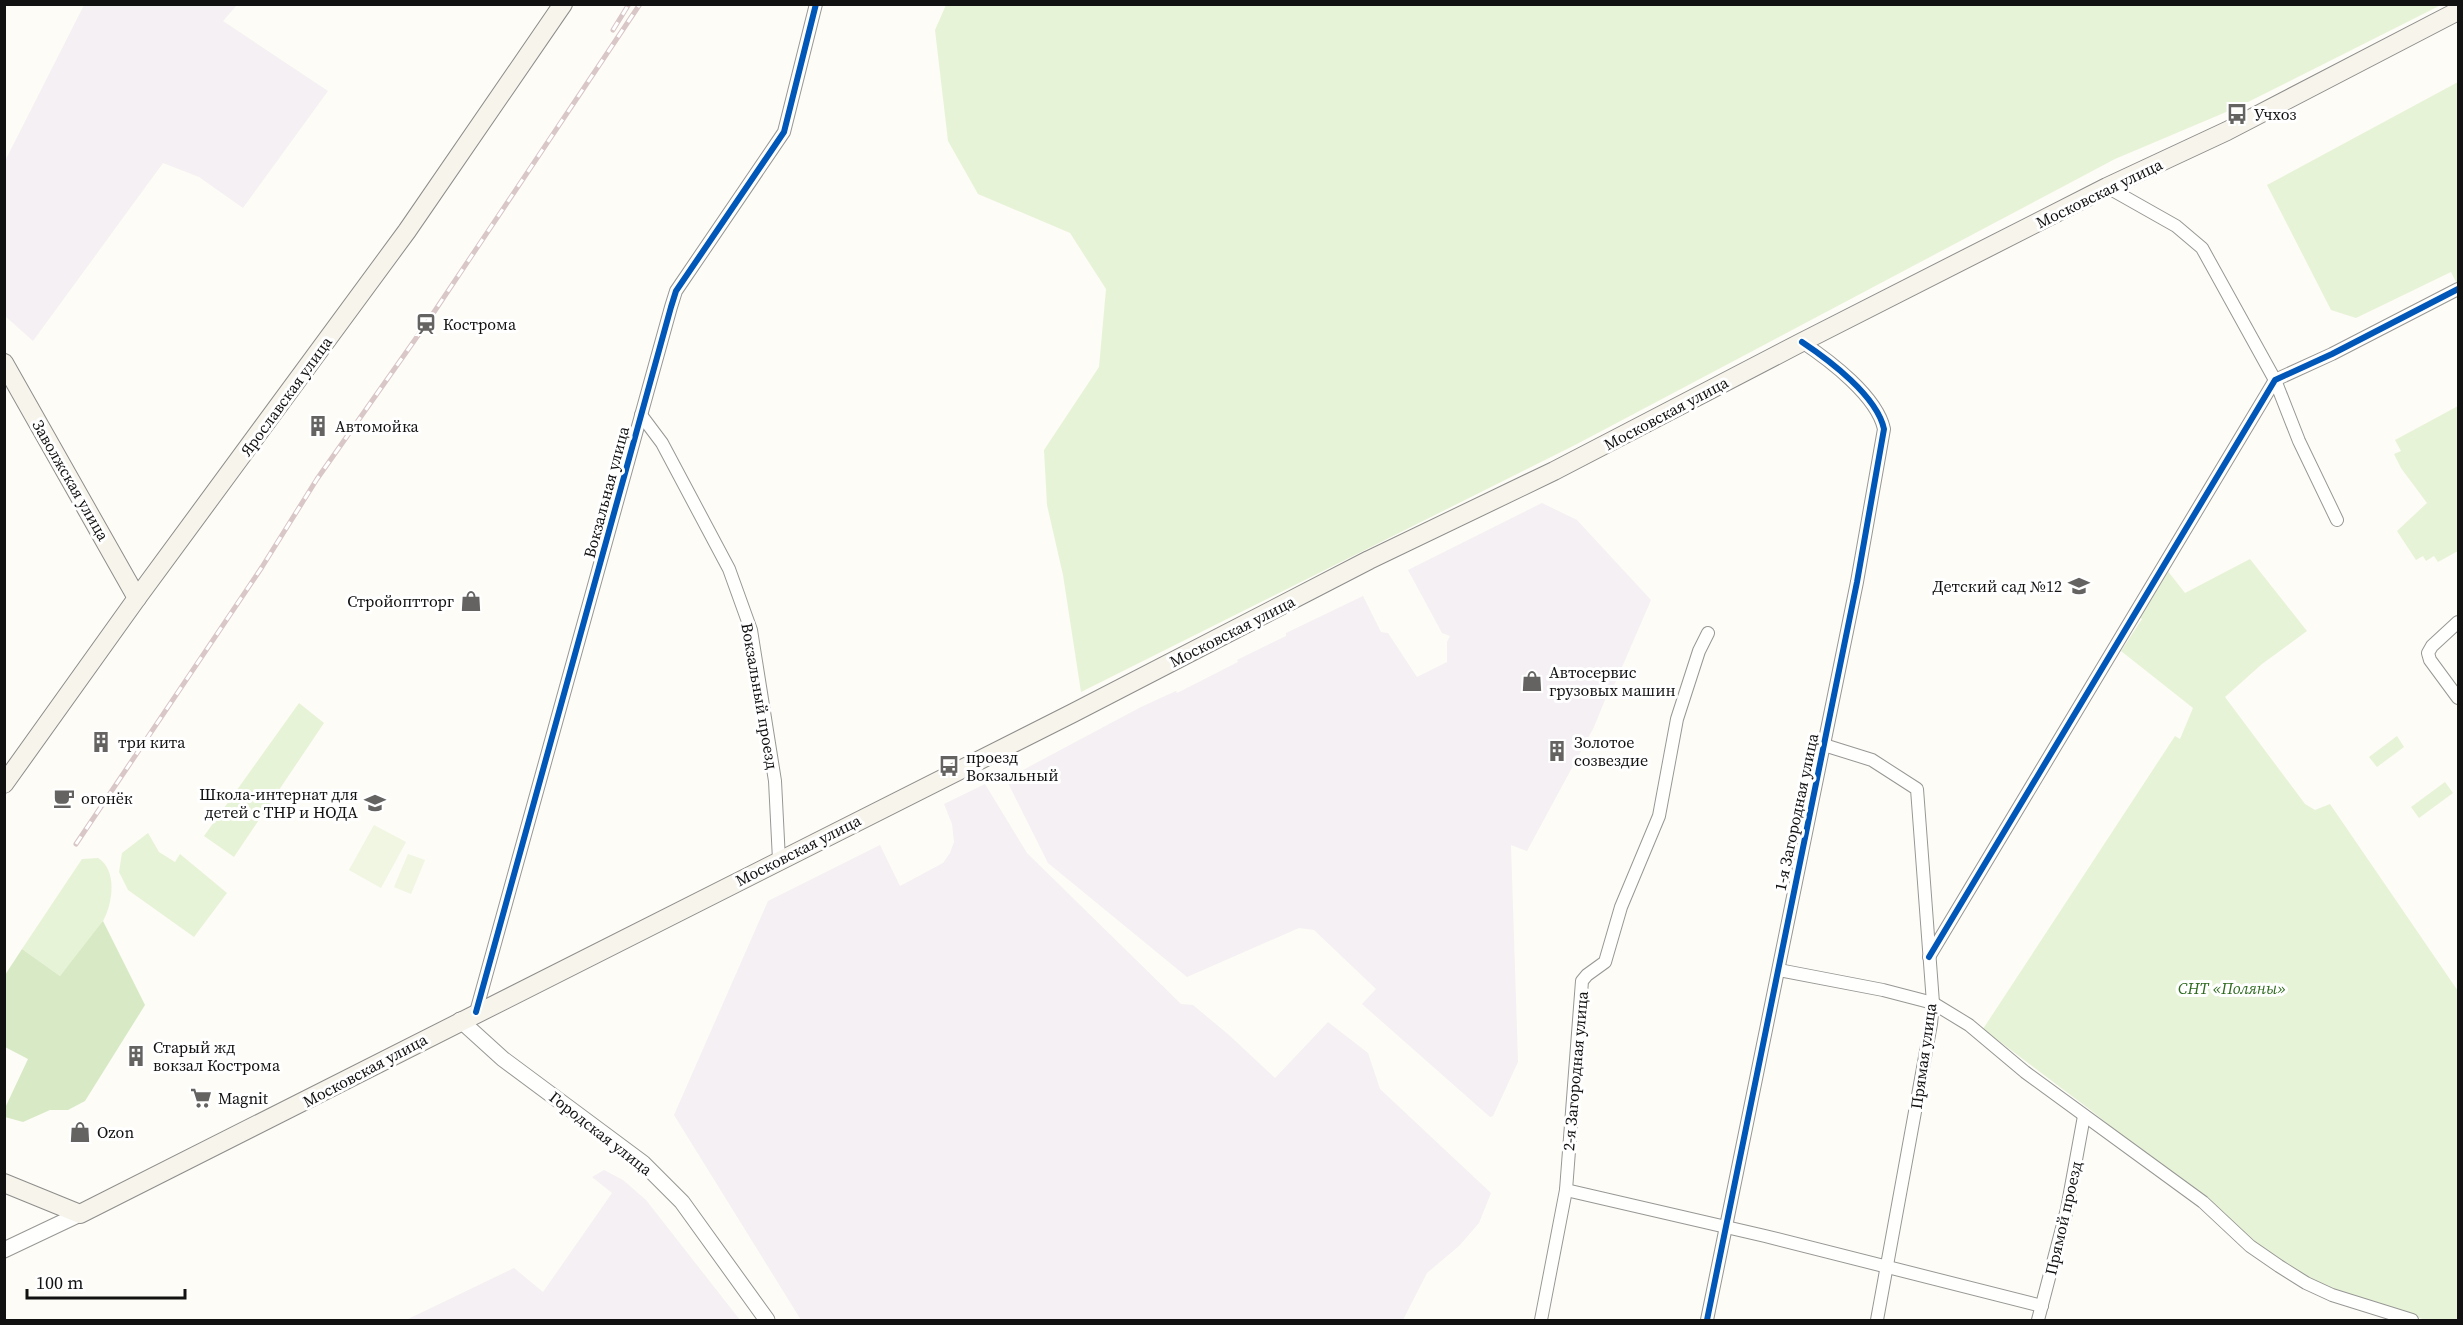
<svg xmlns="http://www.w3.org/2000/svg" width="2463" height="1325" viewBox="0 0 2463 1325" font-family="'Source Serif 4',serif">
	<style>
		.industrial { fill: #f5f0f3 }
		.green { fill: #e7f3d7 }
		.forest { fill: #d8eac5 }
		.pitch { fill: #f0f6e1 }
		.lines { fill: none; stroke-linecap: round; stroke-linejoin: round }
		.minor-casing { stroke: #979795; stroke-width: 14 }
		.tertiary-casing { stroke: #979795; stroke-width: 17 }
		.secondary-casing { stroke: #8e8d8b; stroke-width: 20 }
		.minor { stroke: #fffffe; stroke-width: 12 }
		.tertiary { stroke: #fffffe; stroke-width: 15 }
		.secondary { stroke: #f6f4eb; stroke-width: 18 }
		.rail-casing { stroke: #d9c6c7; stroke-width: 5 }
		.rail { stroke: #fff; stroke-width: 3; stroke-dasharray: 9; stroke-linecap: butt }
		.cycleway-casing { stroke: #fff; stroke-width: 10 }
		.cycleway { stroke: #0057b8; stroke-width: 6 }
		.labels { text-anchor: middle; dominant-baseline: central; stroke-width: 6; stroke-linejoin: round; paint-order: stroke }
		.poi-label { font-size: 16px; fill: #111; stroke: #fff; text-anchor: start }
		.street-label { font-size: 16px; fill: #111; stroke: #fff }
		.park-label { font-size: 16px; font-style: italic; fill: #2f6b1f; stroke: #fff }
	</style>
	<rect width="100%" height="100%" fill="#fdfcf7"/>
	<g class="industrial">
		<path d="M84 5H237L223 21 328 91 243 208 199 177 163 163 33 341 5 316V161Z"/>
		<path d="M1542 503 1577 520 1651 600 1613 688 1607 695 1594 727 1527 851 1511 845 1518 1062 1493 1116 1490 1117 1362 1004 1376 989 1314 930 1299 928 1187 977 1048 863 1006 779 1141 707 1176 691 1177 693 1238 662 1237 660 1286 636V633L1363 596 1381 632 1388 633 1417 677 1447 662V642L1450 636 1442 633 1408 570Z"/>
		<path d="M985 784 1027 853 1181 1004 1193 1005 1229 1035 1275 1078 1328 1022 1368 1053 1380 1089 1491 1193 1479 1223 1459 1246 1427 1273 1403 1320H801L674 1115 768 901 880 845 900 886 943 863 950 853 954 842 952 824 944 804Z"/>
		<path d="M604 1170 623 1180 646 1200 740 1320H406L514 1268 543 1292 612 1193 592 1177Z"/>
	</g>
	<g class="green">
		<path d="M946 5V4L2441 5 2238 107 2115 159 1577 444 1081 692 1063 575 1047 505 1044 450 1099 367 1106 289 1070 233 978 194 948 141 935 30Z"/>
		<path d="M2458 82V286L2451 272 2356 318 2331 310 2267 185Z"/>
		<path d="M2458 406V551L2438 562 2434 556 2426 561 2423 556 2416 560 2397 531 2427 503 2401 468 2394 454 2401 451 2395 440Z"/>
		<path d="M2250 559 2307 631 2262 664 2225 697 2305 804 2315 810 2330 804 2458 991V1320H2426L2333 1292 2315 1282 2253 1244 2093 1112 1983 1029 2175 736 2180 739 2193 708 2121 651 2142 619 2139 617 2167 570 2185 593Z"/>
		<path d="M299 703 324 723 234 857 204 836Z"/>
		<path d="M2397 736 2404 747 2377 767 2369 757Z"/>
		<path d="M2445 782 2453 793 2419 818 2411 807Z"/>
		<path d="M148 833 159 852 175 862 180 854 227 893 194 937 128 890 119 872 122 853Z"/>
		<path d="M98 858C118 870 113 905 102 923 90 941 74 959 60 976L22 949 82 859Z"/>
	</g>
	<path class="forest" d="M103 921 145 1005 85 1101 68 1110H50L23 1122 5 1117V1108L28 1059 5 1047V975L22 949 60 976Z"/>
	<g class="pitch">
		<path d="M374 825 406 842 381 888 349 870Z"/>
		<path d="M408 854 425 860 411 894 394 887Z"/>
	</g>
	<g class="lines">
		<defs>
			<g id="minor">
				<path d="M2107 187 2176 226 2202 248 2275 380 2299 441 2337 520"/>
				<path d="M641 415 662 443 729 569 751 630 775 781 779 860"/>
				<path d="M2458 622 2432 646 2428 653 2430 660 2458 698"/>
				<path d="M1824 745 1872 760 1917 789 1933 1003 1931 1024 1877 1320"/>
				<path d="M1929 957 2275 380 2332 354 2458 289"/>
				<path d="M1779 970 1883 990 1933 1003 1969 1025 2025 1072 2203 1202 2250 1246 2279 1266 2306 1283 2332 1295 2412 1320"/>
				<path d="M476 1012 671 307 676 291 784 132 816 4"/>
				<path d="M1566 1190 1765 1236 2042 1306"/>
				<path d="M1541 1320 1566 1190 1582 981 1587 975 1605 962 1621 907 1659 816 1677 719 1699 651 1708 633"/>
				<path d="M1707 1320 1857 582 1884 429C1877 396 1829 360 1802 342"/>
				<path d="M2038 1320 2067 1209 2084 1116"/>
			</g>
			<g id="tertiary">
				<path d="M460 1020 503 1059 643 1163 682 1202 767 1320"/>
				<path d="M4 1250 80 1214"/>
			</g>
			<g id="secondary">
				<path d="M4 363 137 598"/>
				<path d="M4 784 137 598 407 231 563 4"/>
				<path d="M4 1183 80 1214 1073 713 1369 560 1554 471 1802 342 2107 187 2227 131 2458 11"/>
			</g>
		</defs>
		<use href="#minor" class="minor-casing"/>
		<use href="#tertiary" class="tertiary-casing"/>
		<use href="#secondary" class="secondary-casing"/>
		<use href="#minor" class="minor"/>
		<use href="#tertiary" class="tertiary"/>
		<use href="#secondary" class="secondary"/>
		<defs>
			<g id="rail">
				<path d="M613 30 629 4"/>
				<path d="M76 844 262 567 317 479 426 324 640 4"/>
			</g>
		</defs>
		<use href="#rail" class="rail-casing"/>
		<use href="#rail" class="rail"/>
		<defs>
			<g id="cycleway">
				<path d="M1929 957 2275 380 2332 354 2458 289"/>
				<path d="M476 1012 671 307 676 291 784 132 816 4"/>
				<path d="M1707 1320 1857 582 1884 429C1877 396 1829 360 1802 342"/>
			</g>
		</defs>
		<use href="#cycleway" class="cycleway-casing"/>
		<use href="#cycleway" class="cycleway"/>
	</g>
	<defs>
		<symbol id="bus-bare" viewBox="-9 -9 18 18"><path d="M-5-6H5V4H4V6H2V4H-2V6H-4V4H-5ZM-3.5-4V0h7V-4ZM-3.5 1.2v1.5H-2V1.2ZM2 1.2v1.5H3.5V1.2Z" fill="#646362" stroke="#fff" stroke-width="2.5" paint-order="stroke"/></symbol>
		<symbol id="station-bare" viewBox="-9 -9 18 18"><path d="M-3-6H3Q5-6 5-4V2Q5 4 3 4L4.5 6H3L1.5 4h-3L-3 6H-4.5L-3 4Q-5 4-5 2V-4Q-5-6-3-6ZM-3.5-4v3h7v-3ZM-3.5 1v1.5H-2V1ZM2 1v1.5H3.5V1Z" fill="#646362" stroke="#fff" stroke-width="2.5" paint-order="stroke"/></symbol>
		<symbol id="building-bare" viewBox="-9 -9 18 18"><path d="M-4-6H4V6H1V3H-1V6H-4ZM-2.5-4.3h1.7v1.8h-1.7ZM.8-4.3h1.7v1.8H.8ZM-2.5-1h1.7V.8h-1.7ZM.8-1h1.7V.8H.8Z" fill="#646362" stroke="#fff" stroke-width="2.5" paint-order="stroke"/></symbol>
		<symbol id="school-bare" viewBox="-9 -9 18 18"><path d="M0-5L7-2L0 1L-7-2ZM-4 1L0 2.5L4 1V4Q0 6-4 4Z" fill="#646362" stroke="#fff" stroke-width="2.5" paint-order="stroke"/></symbol>
		<symbol id="shop-bare" viewBox="-9 -9 18 18"><path d="M-5-2.5h2.3a2.7 3.5 0 0 1 5.4 0H5L5.5 6h-11ZM-1.5-2.5h3a1.5 2.3 0 0 0-3 0Z" fill="#646362" stroke="#fff" stroke-width="2.5" paint-order="stroke"/></symbol>
		<symbol id="cafe-bare" viewBox="-9 -9 18 18"><path d="M-5.5-4.5H6V0H3Q3 3.5 0 3.5H-2.5Q-5.5 3.5-5.5 0ZM3-3.2v2h1.7v-2ZM-6 4.5H4V6H-6Z" fill="#646362" stroke="#fff" stroke-width="2.5" paint-order="stroke"/></symbol>
		<symbol id="supermarket-bare" viewBox="-9 -9 18 18"><path d="M-6-5.5h2.5l.6 2H6L4.5 2H-2.5L-4.4-4H-6ZM-1.5 3.2a1.3 1.3 0 1 0 .1 0ZM3 3.2a1.3 1.3 0 1 0 .1 0Z" fill="#646362" stroke="#fff" stroke-width="2.5" paint-order="stroke"/></symbol>
	</defs>
	<g fill-rule="evenodd">
		<use href="#bus-bare" x="2222" y="99" width="30" height="30"/>
		<use href="#station-bare" x="411" y="309" width="30" height="30"/>
		<use href="#building-bare" x="303" y="411" width="30" height="30"/>
		<use href="#school-bare" x="2064" y="571" width="30" height="30"/>
		<use href="#shop-bare" x="456" y="586" width="30" height="30"/>
		<use href="#shop-bare" x="1517" y="666" width="30" height="30"/>
		<use href="#building-bare" x="86" y="727" width="30" height="30"/>
		<use href="#building-bare" x="1542" y="736" width="30" height="30"/>
		<use href="#bus-bare" x="934" y="751" width="30" height="30"/>
		<use href="#cafe-bare" x="49" y="783" width="30" height="30"/>
		<use href="#school-bare" x="360" y="788" width="30" height="30"/>
		<use href="#building-bare" x="121" y="1041" width="30" height="30"/>
		<use href="#supermarket-bare" x="186" y="1083" width="30" height="30"/>
		<use href="#shop-bare" x="65" y="1117" width="30" height="30"/>
	</g>
	<g class="labels">
		<g class="poi-label">
			<text x="2254" y="114">Учхоз</text>
			<text x="443" y="324">Кострома</text>
			<text x="335" y="426">Автомойка</text>
			<text x="2062" y="586" text-anchor="end">Детский сад №12</text>
			<text x="454" y="601" text-anchor="end">Стройоптторг</text>
			<text x="1549" y="672">Автосервис<tspan x="1549" dy="18">грузовых машин</tspan></text>
			<text x="118" y="742">три кита</text>
			<text x="1574" y="742">Золотое<tspan x="1574" dy="18">созвездие</tspan></text>
			<text x="966" y="757">проезд<tspan x="966" dy="18">Вокзальный</tspan></text>
			<text x="358" y="794" text-anchor="end">Школа-интернат для<tspan x="358" dy="18">детей с ТНР и НОДА</tspan></text>
			<text x="81" y="798">огонёк</text>
			<text x="153" y="1047">Старый жд<tspan x="153" dy="18">вокзал Кострома</tspan></text>
			<text x="218" y="1098">Magnit</text>
			<text x="97" y="1132">Ozon</text>
		</g>
		<g class="street-label">
			<text transform="translate(2099 193) rotate(-26)">Московская улица</text>
			<text transform="translate(286 396) rotate(-54)">Ярославская улица</text>
			<text transform="translate(1666 413) rotate(-28)">Московская улица</text>
			<text transform="translate(71 480) rotate(60)">Заволжская улица</text>
			<text transform="translate(606 492) rotate(-75)">Вокзальная улица</text>
			<text transform="translate(1232 631) rotate(-27)">Московская улица</text>
			<text transform="translate(760 696) rotate(80)">Вокзальный проезд</text>
			<text transform="translate(1796 812) rotate(-78)">1-я Загородная улица</text>
			<text transform="translate(798 850) rotate(-27)">Московская улица</text>
			<text transform="translate(1923 1056) rotate(-82)">Прямая улица</text>
			<text transform="translate(365 1070) rotate(-28)">Московская улица</text>
			<text transform="translate(1575 1071) rotate(-85)">2-я Загородная улица</text>
			<text transform="translate(601 1133) rotate(38)">Городская улица</text>
			<text transform="translate(2063 1218) rotate(-77)">Прямой проезд</text>
		</g>
		<g class="park-label">
			<text x="2232" y="988">СНТ «Поляны»</text>
		</g>
	</g>
	<rect width="2463" height="1325" fill="none" stroke="#111111" stroke-width="12"/>
	<path d="M27 1289v9h158v-9" fill="none" stroke="#111111" stroke-width="3"/>
	<text x="36" y="1289" font-size="18" fill="#111111" stroke="#ffffff" stroke-width="4.5" paint-order="stroke">100 m</text>
</svg>
